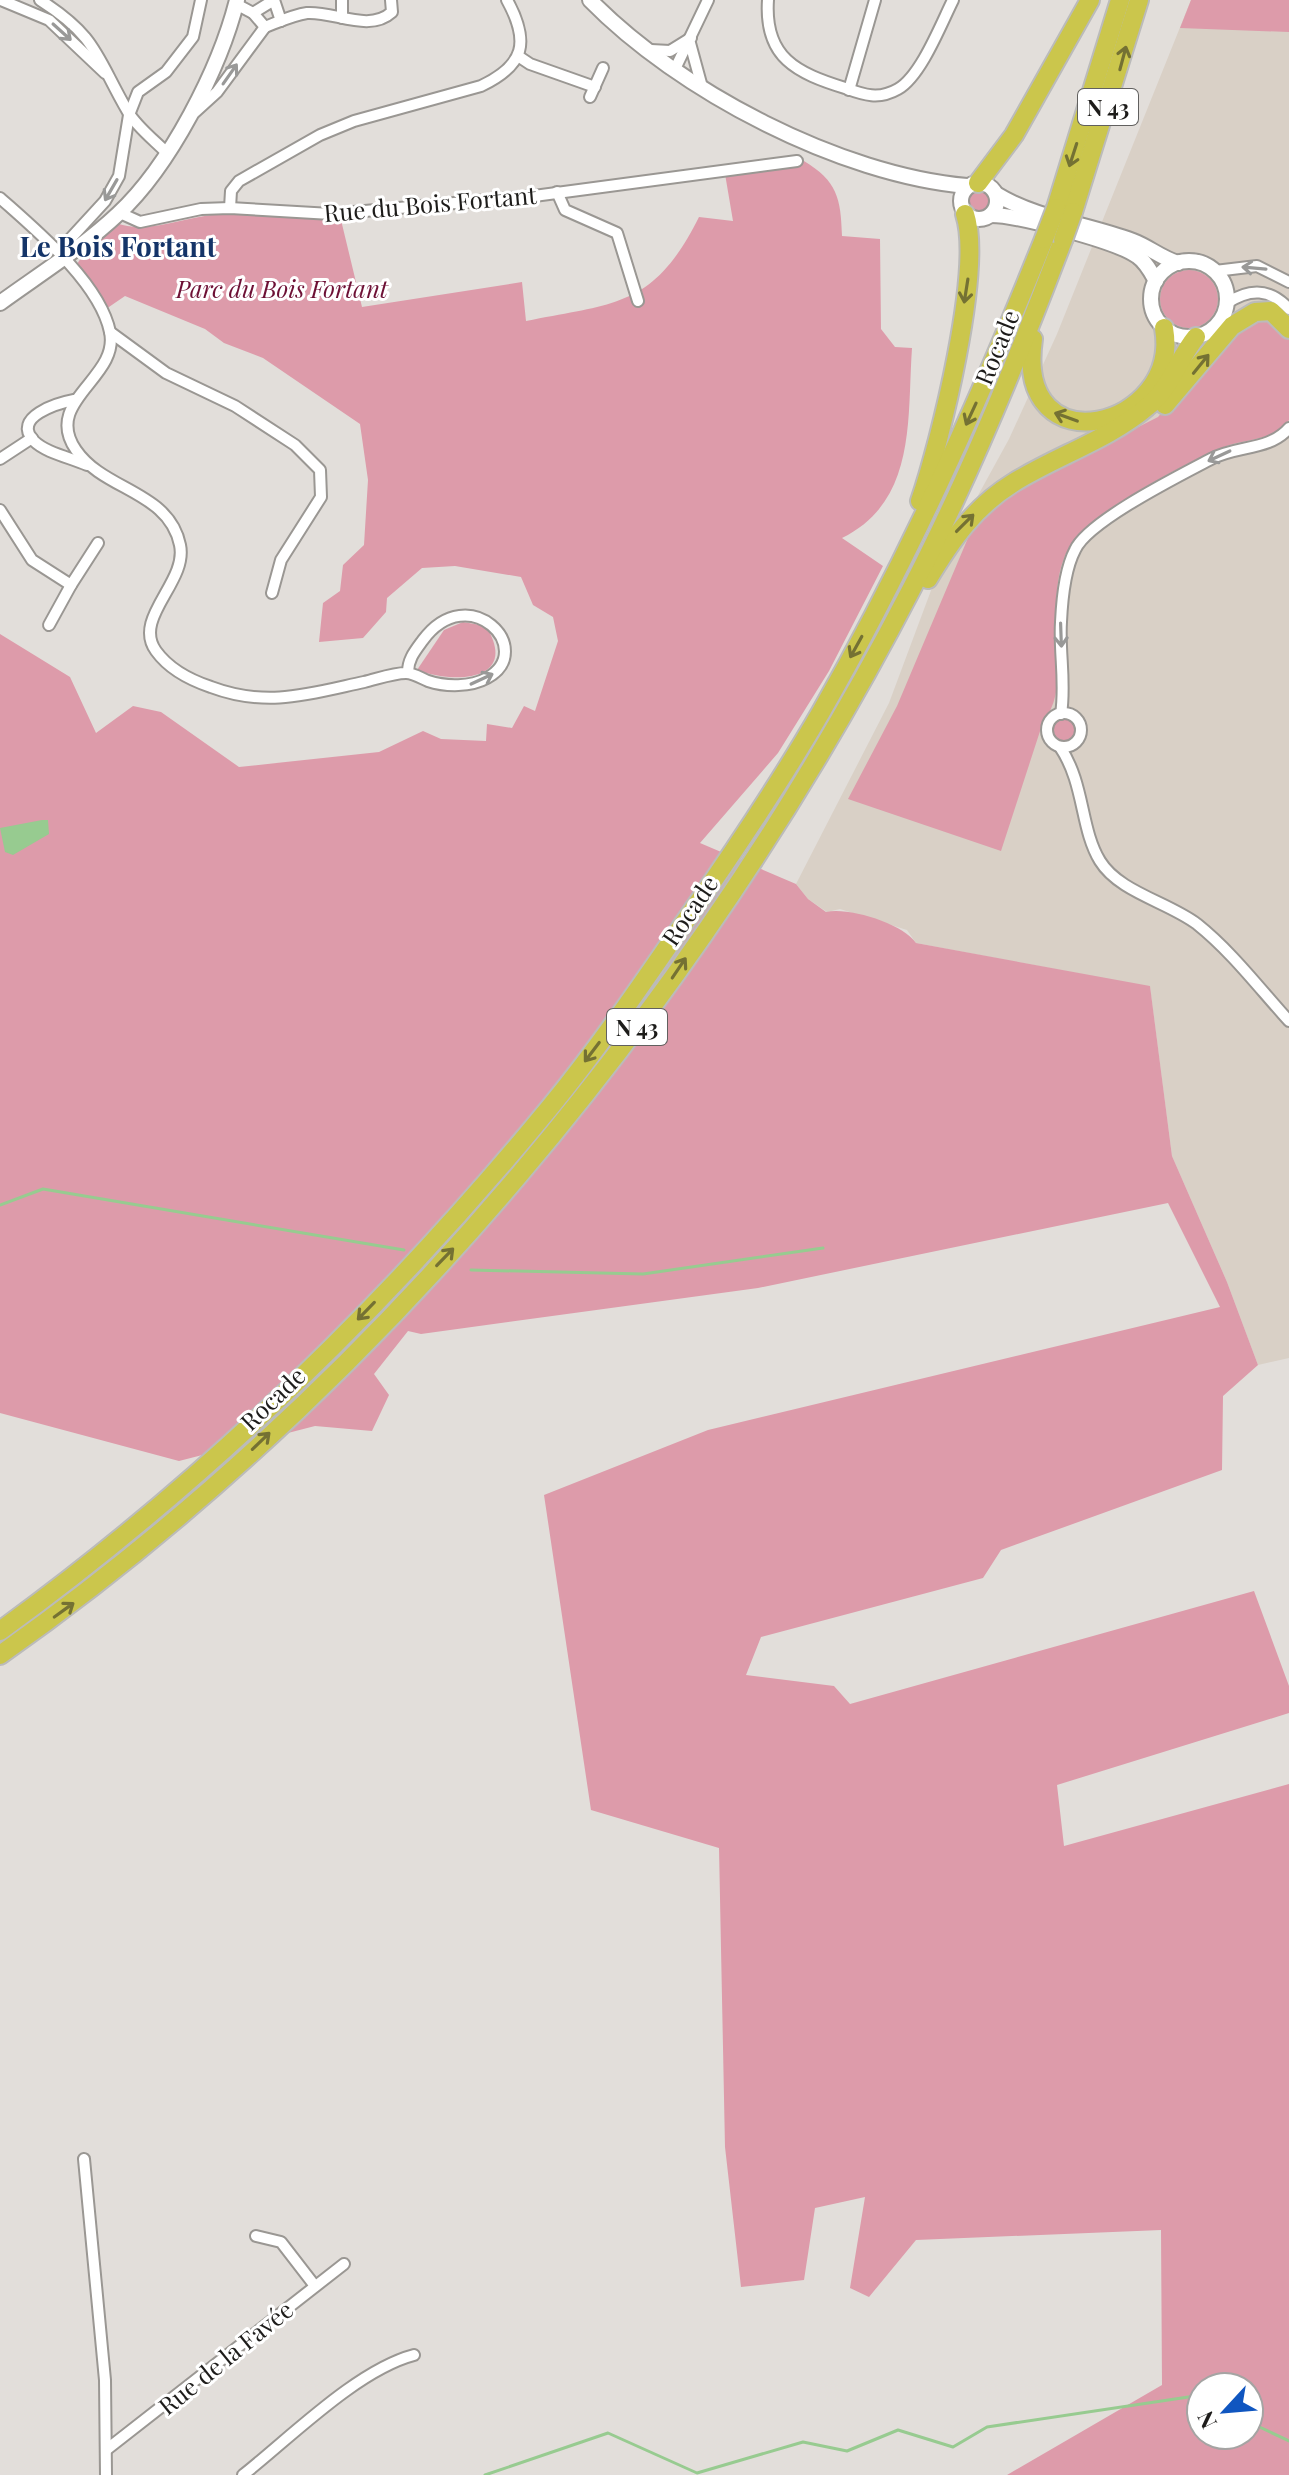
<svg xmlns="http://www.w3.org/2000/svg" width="1289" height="2475" viewBox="0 0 1289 2475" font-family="'Playfair Display',serif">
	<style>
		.built { fill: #d9d0c6 }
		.green { fill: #dd9baa; fill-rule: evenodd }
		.water { fill: #97cb90 }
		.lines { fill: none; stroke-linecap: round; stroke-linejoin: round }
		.stream { stroke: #97cb90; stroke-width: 3 }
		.street-casing { stroke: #9a9793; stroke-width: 14 }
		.secondary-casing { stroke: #9a9793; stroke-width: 18 }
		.highway-casing { stroke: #bbbbba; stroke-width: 22 }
		.street { stroke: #fff; stroke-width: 10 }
		.secondary { stroke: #fff; stroke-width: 14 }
		.highway { stroke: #cbc64c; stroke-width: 18 }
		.highway-bridge-casing { stroke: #bbbbba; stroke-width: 22; stroke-linecap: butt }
		.highway-bridge { stroke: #cbc64c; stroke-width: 18 }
		.oneway { stroke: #999998 }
		.oneway2 { stroke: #747133 }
		.labels { text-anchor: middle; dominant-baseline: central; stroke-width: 6; stroke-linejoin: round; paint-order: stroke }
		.shield { fill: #fff; stroke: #61605f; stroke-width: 2 }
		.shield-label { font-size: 22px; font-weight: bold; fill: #1d1c1a }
		.street-label { font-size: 24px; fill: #1d1c1a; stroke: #fff }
		.park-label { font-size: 24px; font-style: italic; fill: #6d1035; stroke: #fff }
		.quarter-label { font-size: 28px; font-weight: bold; fill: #143468; stroke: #fff }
	</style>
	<rect width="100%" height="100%" fill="#e2deda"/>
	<path class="built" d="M1191 0H1289V1358L1258 1365 1227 1282 1172 1156 1150 987 916 943 907 930 840 909 827 912 808 899 796 884 889 703 942 561 1009 439 1057 334Z"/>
	<g class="green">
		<path d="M1191 0H1289V32L1180 28Z"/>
		<path d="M804 161C837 181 841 198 842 236L880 239 881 329 895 347 912 348C907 419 917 501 842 538L883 566 829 671 778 753 700 843 796 884 808 899 826 912C850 907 903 924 916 943L1150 986 1172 1156 1227 1282 1258 1365 1223 1396 1222 1470 1001 1550 983 1578 761 1637 746 1675 834 1686 850 1704 1254 1591 1289 1686V1713L1057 1785 1064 1846 1289 1784V2475H1007L1162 2385 1161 2230 916 2240 869 2297 850 2288 865 2197 815 2208 804 2280 741 2287 725 2147 719 1848 591 1810 544 1495 708 1430 1220 1307 1168 1203 758 1288 421 1334 408 1331 374 1374 389 1395 372 1431 315 1426 179 1461 0 1413V634L70 677 96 733 133 706 161 712 239 767 379 752 423 731 441 739 486 741 487 724 512 728 524 706 535 711 558 641 553 617 533 605 521 577 455 566 422 568 387 598 386 612 363 638 319 642 323 603 340 591 343 565 364 545 368 480 360 424 263 358 224 343 205 329 125 296 106 309 77 264 91 243 116 223C147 235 187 216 220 214 258 212 296 216 334 218L341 220 362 307 522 282 526 321C616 303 654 307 699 217L733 221 724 168ZM1201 2387H1249V2435H1201Z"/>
		<circle cx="979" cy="201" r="12"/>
		<circle cx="1189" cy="299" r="29"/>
		<path d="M1260 316 1282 325 1289 338V420C1270 443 1248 437 1224 447 1188 461 1096 511 1074 540 1035 593 1079 678 1043 722L1001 851 848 799 897 706 976 519 998 498 1158 417 1237 325Z"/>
		<path d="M463 622 486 626C520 682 454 684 417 670L444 630Z"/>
		<circle cx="1064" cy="730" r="11"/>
	</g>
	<path class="water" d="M42 820H48L49 834 13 855 5 852 0 828Z"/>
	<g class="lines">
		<g class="stream">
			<path d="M0 1205 43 1189 404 1250"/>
			<path d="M471 1270 643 1274 823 1248"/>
			<path d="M1249 2422 1289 2441"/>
			<path d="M485 2475 608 2433 697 2473 803 2442 847 2451 898 2430 953 2447 987 2427 1195 2396 1201 2399"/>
		</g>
		<defs>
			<g id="street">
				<path d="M1 0 49 20 105 73"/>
				<path d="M40 0C98 37 96 57 128 112 137 127 154 140 167 153"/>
				<path d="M768 0C764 58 797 73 845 88 864 95 879 100 898 89 921 76 941 24 953 0"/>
				<path d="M236 4 253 13 265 27C278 22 293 15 307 13 334 11 369 33 392 12L391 0"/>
				<path d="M253 13 274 0 281 21"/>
				<path d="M342 18V0"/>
				<path d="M690 43 702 87"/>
				<path d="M651 50 670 51 691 38"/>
				<path d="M518 56 530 64 595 87"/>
				<path d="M675 69 708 0"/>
				<path d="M849 90 875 0"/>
				<path d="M590 97 603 68"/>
				<path d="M195 112 217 92 265 27"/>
				<path d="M557 192 565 210 617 233 638 301"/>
				<path d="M0 198C36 230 100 283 110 332 120 378 42 401 76 450 104 491 169 491 180 545 188 582 132 618 156 651 169 669 190 680 211 687 267 708 309 694 364 682 377 679 393 673 406 673 413 673 421 678 428 681 446 687 471 687 487 678 538 650 469 578 423 640 415 651 408 659 408 672"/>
				<path d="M230 208 231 191 239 181 320 135 354 121 481 86C525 65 530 42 507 0"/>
				<path d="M120 213 140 222 201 209 230 208 331 214 534 196 797 161"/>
				<path d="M60 250 105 201 119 176 129 115 138 92 166 72 193 37 201 0"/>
				<path d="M1215 271 1257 266 1289 282"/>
				<path d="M1227 303C1250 288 1270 288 1289 309"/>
				<path d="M110 332 166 373 235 406 295 445 320 470 321 497 281 560 272 593"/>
				<path d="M74 400C58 403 11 417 34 441 46 453 72 458 87 465"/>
				<path d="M0 459 32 438"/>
				<path d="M0 510 32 560 71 585 98 543"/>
				<path d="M49 625 71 585"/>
				<circle cx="1064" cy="730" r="17"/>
				<path d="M1061 714C1066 683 1059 652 1061 622 1062 600 1065 569 1075 550 1088 521 1181 475 1211 459 1237 445 1269 451 1289 428"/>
				<path d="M1060 747C1085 784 1080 828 1100 861 1119 892 1168 902 1197 924 1232 952 1259 988 1289 1021"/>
				<path d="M84 2159 105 2380 106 2475"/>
				<path d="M256 2236 281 2242 315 2286"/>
				<path d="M106 2450 344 2264"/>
				<path d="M243 2475C290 2438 357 2370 414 2355"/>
			</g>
			<g id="secondary">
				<path d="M590 0C679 91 840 175 967 186"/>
				<circle cx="979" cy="201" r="18"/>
				<path d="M996 194C1037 219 1088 224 1133 241 1149 247 1161 258 1178 263"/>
				<path d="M991 215C1017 215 1116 241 1137 256 1146 262 1151 272 1156 281"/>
				<circle cx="1189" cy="299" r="38"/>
				<path d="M0 303C40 274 83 247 118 214 170 166 220 68 237 0"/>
			</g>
			<g id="highway">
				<path d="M978 183 1014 135 1090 0"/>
				<path d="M1056 208 1120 0"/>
				<path d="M1073 212 1139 0"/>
				<path d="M1033 339C1014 470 1182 429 1164 328"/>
				<path d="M1165 405 1232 326 1255 312 1271 311 1289 329"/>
				<path d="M920 501C940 443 983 269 965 214"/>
				<path d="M928 579C951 541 974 507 1013 483 1056 456 1108 440 1147 407 1171 388 1178 359 1196 337"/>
				<path d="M0 1631C205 1482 390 1302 551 1106 601 1045 646 978 691 913 737 847 781 781 821 712 908 560 979 401 1044 239"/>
				<path d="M0 1655C379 1388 700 999 912 588 970 475 1018 359 1063 240"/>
			</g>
		</defs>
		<use href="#street" class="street-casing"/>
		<use href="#secondary" class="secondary-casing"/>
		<use href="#highway" class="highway-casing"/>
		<use href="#street" class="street"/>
		<use href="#secondary" class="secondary"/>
		<use href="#highway" class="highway"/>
		<defs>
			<g id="highway-bridge">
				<path d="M1044 239 1056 208"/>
				<path d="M1063 240 1073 212"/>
			</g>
		</defs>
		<use href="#highway-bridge" class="highway-bridge-casing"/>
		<use href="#highway-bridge" class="highway-bridge"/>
	</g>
	<defs><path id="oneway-shaft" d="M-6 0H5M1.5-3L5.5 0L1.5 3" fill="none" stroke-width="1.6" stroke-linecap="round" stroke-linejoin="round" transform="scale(2)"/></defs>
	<g class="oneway">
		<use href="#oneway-shaft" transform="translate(62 32) rotate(42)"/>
		<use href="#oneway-shaft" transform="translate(230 74) rotate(-55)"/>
		<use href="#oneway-shaft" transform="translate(111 190) rotate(120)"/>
		<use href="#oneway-shaft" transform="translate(1254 268) rotate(-175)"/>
		<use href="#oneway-shaft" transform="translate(1219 456) rotate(155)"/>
		<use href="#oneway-shaft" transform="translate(1061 635) rotate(88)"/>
		<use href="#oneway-shaft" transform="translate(482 679) rotate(-25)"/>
	</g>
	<g class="oneway2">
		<use href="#oneway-shaft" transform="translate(1123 58) rotate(-75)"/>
		<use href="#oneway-shaft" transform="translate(1073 155) rotate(108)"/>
		<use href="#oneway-shaft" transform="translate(966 291) rotate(99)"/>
		<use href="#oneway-shaft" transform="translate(1201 364) rotate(-51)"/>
		<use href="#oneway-shaft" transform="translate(971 414) rotate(115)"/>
		<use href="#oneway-shaft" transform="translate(1066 417) rotate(-160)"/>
		<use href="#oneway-shaft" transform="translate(965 523) rotate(-45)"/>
		<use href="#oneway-shaft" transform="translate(856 647) rotate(119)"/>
		<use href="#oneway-shaft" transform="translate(679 968) rotate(-56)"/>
		<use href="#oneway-shaft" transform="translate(592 1052) rotate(127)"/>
		<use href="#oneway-shaft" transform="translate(445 1257) rotate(-46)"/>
		<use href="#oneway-shaft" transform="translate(366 1311) rotate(134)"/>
		<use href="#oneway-shaft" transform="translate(261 1441) rotate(-44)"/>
		<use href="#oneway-shaft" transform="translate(64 1610) rotate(-36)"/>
	</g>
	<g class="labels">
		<g class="shield">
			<rect x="1078" y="89" width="60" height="36" rx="6"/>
			<rect x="607" y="1009" width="60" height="36" rx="6"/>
		</g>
		<g class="shield-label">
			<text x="1108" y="107">N 43</text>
			<text x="637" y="1027">N 43</text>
		</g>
		<g class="street-label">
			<text transform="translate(430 203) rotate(-5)">Rue du Bois Fortant</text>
			<text transform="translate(996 347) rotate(-68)">Rocade</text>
			<text transform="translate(689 910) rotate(-56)">Rocade</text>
			<text transform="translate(272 1398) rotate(-44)">Rocade</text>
			<text transform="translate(225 2357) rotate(-39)">Rue de la Favée</text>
		</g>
		<g class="park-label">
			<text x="282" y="288">Parc du Bois Fortant</text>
		</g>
		<g class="quarter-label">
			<text x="118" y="245">Le Bois Fortant</text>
		</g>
	</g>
	<g transform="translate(1225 2411) rotate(244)"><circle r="38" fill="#ffffff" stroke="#a5a4a3" stroke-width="2"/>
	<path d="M0-6L14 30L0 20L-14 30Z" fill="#1056c0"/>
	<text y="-12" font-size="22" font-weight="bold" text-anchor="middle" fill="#1d1c1a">N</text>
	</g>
</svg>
